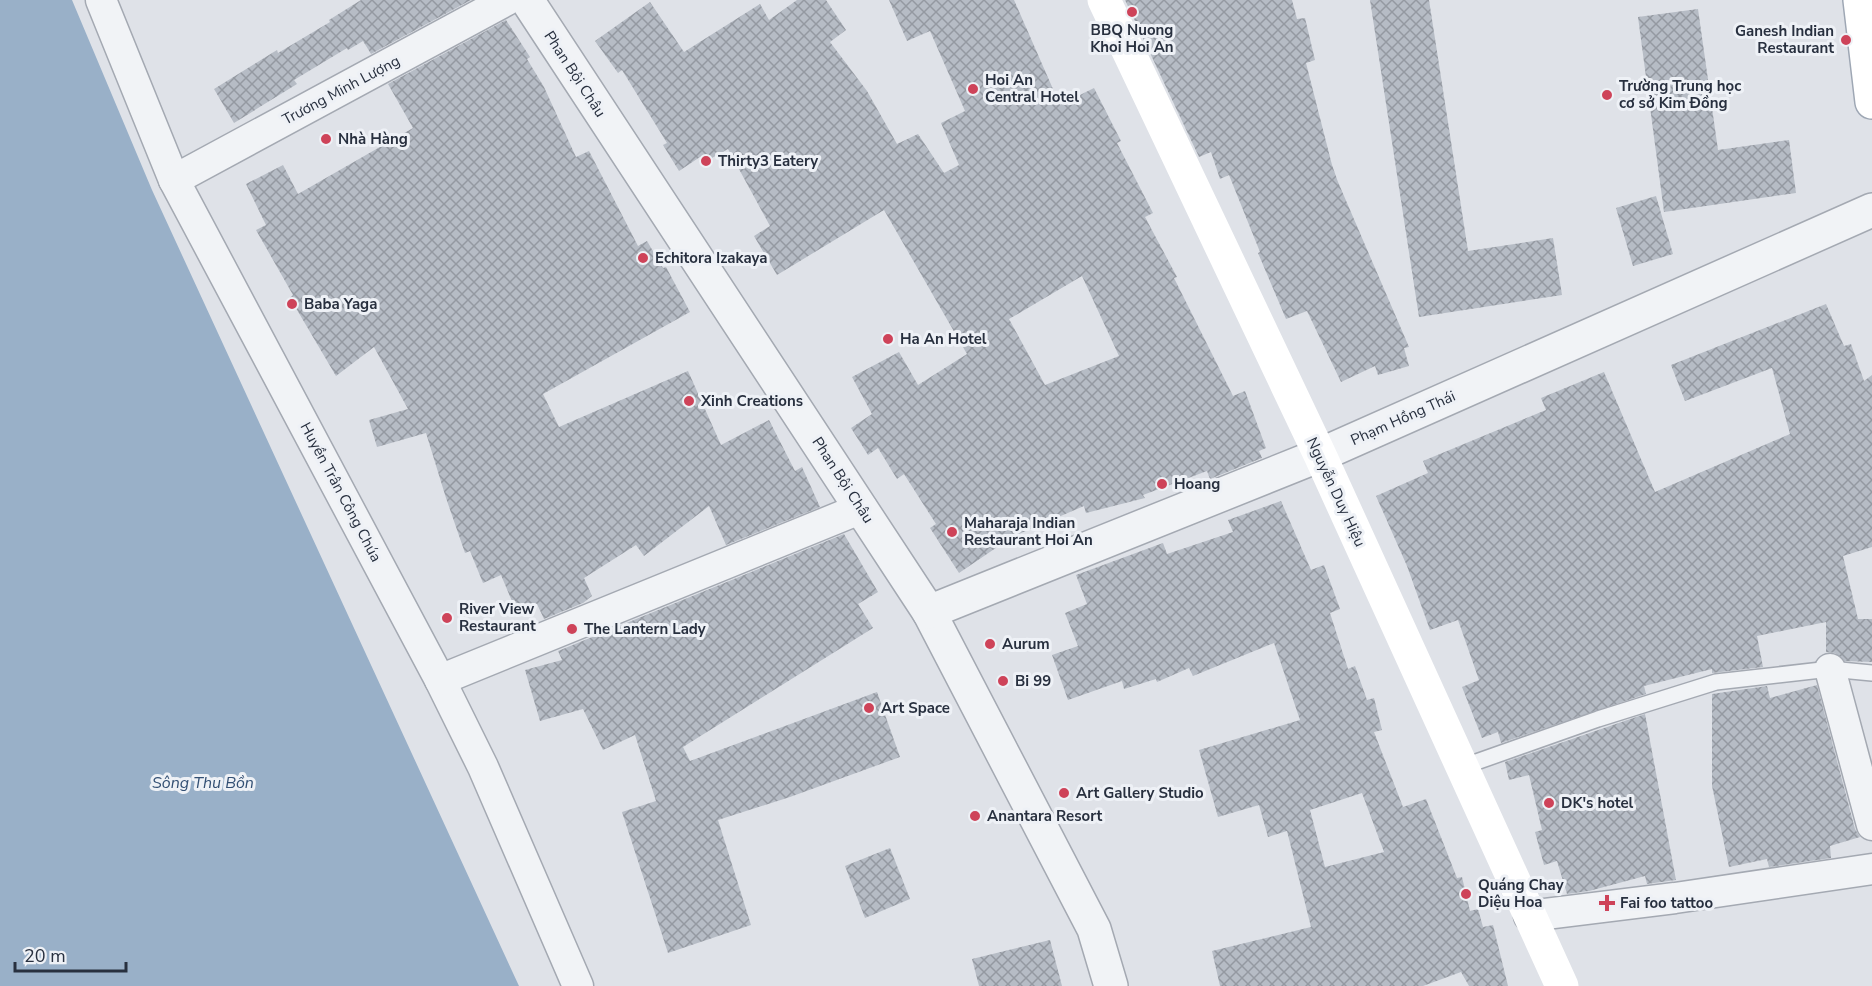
<svg xmlns="http://www.w3.org/2000/svg" width="1872" height="986" viewBox="0 0 1872 986" font-family="'Nunito Sans',sans-serif">
	<style>
		.water { fill: #99b0c8 }
		.building { fill: url(#building-cross-hatch); fill-rule: evenodd }
		.lines { fill: none; stroke-linecap: round; stroke-linejoin: round }
		.service-casing { stroke: #a4a9b2; stroke-width: 18 }
		.minor-casing { stroke: #a4a9b2; stroke-width: 33 }
		.tertiary-casing { stroke: #a4a9b2; stroke-width: 36 }
		.primary-casing { stroke: #9ea7b4; stroke-width: 36 }
		.service { stroke: #f1f3f6; stroke-width: 15 }
		.minor { stroke: #f1f3f6; stroke-width: 30 }
		.tertiary { stroke: #f1f3f6; stroke-width: 33 }
		.secondary { stroke: #fff; stroke-width: 33 }
		.primary { stroke: #fff; stroke-width: 33 }
		.poi-dot { fill: #ce4359; stroke: #eef1f6; stroke-width: 2 }
		.labels { text-anchor: middle; dominant-baseline: central; stroke-width: 6; stroke-linejoin: round; paint-order: stroke }
		.poi-label { font-size: 15px; font-weight: bold; fill: #28303f; stroke: #eef1f6; text-anchor: start }
		.street-label { font-size: 15px; fill: #28303f; stroke: #eef1f6 }
		.water-label { font-size: 16px; font-style: italic; fill: #324f73; stroke: #eef1f6 }
	</style>
	<defs>
		<pattern id="building-cross-hatch" width="8" height="8" patternUnits="userSpaceOnUse" patternTransform="scale(1.5)"><rect width="8" height="8" fill="#b6bcc5"/><path d="M0 0l8 8M0 8l8-8" fill="none" stroke="#9499a1"/></pattern>
	</defs>
	<rect width="100%" height="100%" fill="#dfe2e8"/>
	<path class="water" d="M0 0H72L152 190 519 986H0Z"/>
	<g class="building">
		<path d="M361 0H471L371 54 363 41 348 50 347 48 294 80 297 84 234 123 214 89 277 50 278 53 330 22 329 20Z"/>
		<path d="M797 0H826L846 30 830 42 867 91 897 144 918 134 944 173 959 165 941 123 965 111 930 31 907 41 889 0H1014L1060 105 1094 88 1121 141 1117 143 1153 213 1145 217 1177 277 1174 278 1233 396 1245 391 1266 448 1259 451 1262 458 1210 479 1207 471 1143 495 1145 498 1086 513 1084 506 1012 537 959 573 930 528 936 524 904 474 897 479 878 448 868 455 851 428 872 414 852 377 899 352 918 385 967 354 884 210 777 275 754 236 770 226 728 149 703 163 700 157 679 171 663 145 667 143 622 70 618 73 595 41 650 2 684 52 760 4 769 20ZM1082 276 1119 356 1045 385 1009 319Z"/>
		<path d="M1125 0H1292L1297 19 1305 18 1315 60 1306 63 1332 165 1338 182 1409 347 1404 348 1409 366 1378 375 1375 366 1341 382 1307 311 1286 319 1258 253 1260 252 1229 175 1220 179 1211 152 1199 157Z"/>
		<path d="M1370 0H1429L1468 251 1553 238 1562 295 1419 317Z"/>
		<path d="M1698 9 1718 150 1789 140 1796 193 1664 212 1638 17Z"/>
		<path d="M506 20 530 57 527 59 544 87 576 157 589 151 638 246 647 241 663 268 666 267 690 312 543 394 559 427 688 371 721 445 769 420 795 471 802 467 820 507 726 545 709 506 644 556 636 545 584 578 592 596 583 603 544 619 537 604 517 613 501 575 483 583 470 551 465 553 446 498 426 433 377 447 369 420 408 409 374 347 336 376 290 298 293 295 256 230 266 225 246 184 283 165 298 194 413 128 388 84Z"/>
		<path d="M1656 196 1673 254 1633 266 1616 208Z"/>
		<path d="M1826 304 1844 346 1851 344 1864 381 1872 375V547L1843 556 1858 619H1872V662L1844 661 1835 653 1826 652V622L1757 636 1763 667 1712 673V669L1644 686 1646 694 1501 743 1498 732 1482 738 1462 687 1479 680 1458 620 1430 630 1407 566 1376 496 1428 473 1423 461 1546 410 1541 398 1604 372 1655 492 1790 434 1772 368 1685 401 1671 365Z"/>
		<path d="M1281 501 1311 570 1324 565 1340 609 1330 613 1348 669 1355 666 1367 700 1374 698 1382 730 1374 732 1403 807 1426 799 1457 878 1462 877 1470 911 1478 909 1483 927 1493 925 1508 986H1469L1461 972 1423 986H1220L1212 951 1311 927 1287 831 1268 837 1259 805 1218 817 1199 750 1300 720 1274 643 1193 676 1189 668 1157 682 1156 679 1124 689 1122 681 1068 700 1052 655 1078 646 1065 613 1087 604 1076 575 1163 543 1167 554 1233 532 1228 520ZM1362 793 1384 852 1325 867 1310 810Z"/>
		<path d="M844 534 878 592 858 604 873 628 683 747 690 761 877 692 900 757 790 797 718 820 751 925 668 953 622 812 656 801 635 735 603 750 583 709 540 721 525 670 562 660 558 651Z"/>
		<path d="M1817 685 1855 829 1860 837 1830 846 1831 858 1769 867 1767 859 1729 867 1712 786V694L1767 686 1770 698Z"/>
		<path d="M1645 714 1676 880 1647 884 1645 876 1589 891 1567 894 1557 861 1544 865 1535 832 1542 830 1529 775 1509 780 1505 762Z"/>
		<path d="M890 848 910 899 865 918 845 866Z"/>
		<path d="M1050 940 1062 986H979L972 959Z"/>
	</g>
	<g class="lines">
		<defs>
			<path id="service" d="M1462 767 1598 719 1716 682 1830 669 1872 673"/>
			<g id="minor">
				<path d="M101 0 174 180 440 680 483 767 578 986"/>
				<path d="M174 180 507 0"/>
				<path d="M1830 669 1872 825"/>
				<path d="M440 680 862 508"/>
				<path d="M1529 916 1675 898 1872 869"/>
			</g>
			<g id="tertiary">
				<path d="M527 0 929 612 1094 929 1111 986"/>
				<path d="M929 612 1320 455 1872 210"/>
			</g>
			<path id="primary" d="M1860 0 1872 102"/>
		</defs>
		<use href="#service" class="service-casing"/>
		<use href="#minor" class="minor-casing"/>
		<use href="#tertiary" class="tertiary-casing"/>
		<use href="#primary" class="primary-casing"/>
		<use href="#service" class="service"/>
		<use href="#minor" class="minor"/>
		<use href="#tertiary" class="tertiary"/>
		<path class="secondary" d="M1104 0 1320 455 1562 986"/>
		<use href="#primary" class="primary"/>
	</g>
	<g class="poi-dot">
		<circle cx="1132" cy="12" r="6"/>
		<circle cx="1846" cy="40" r="6"/>
		<circle cx="973" cy="89" r="6"/>
		<circle cx="1607" cy="95" r="6"/>
		<circle cx="326" cy="139" r="6"/>
		<circle cx="706" cy="161" r="6"/>
		<circle cx="643" cy="258" r="6"/>
		<circle cx="292" cy="304" r="6"/>
		<circle cx="888" cy="339" r="6"/>
		<circle cx="689" cy="401" r="6"/>
		<circle cx="1162" cy="484" r="6"/>
		<circle cx="952" cy="532" r="6"/>
		<circle cx="447" cy="618" r="6"/>
		<circle cx="572" cy="629" r="6"/>
		<circle cx="990" cy="644" r="6"/>
		<circle cx="1003" cy="681" r="6"/>
		<circle cx="869" cy="708" r="6"/>
		<circle cx="1064" cy="793" r="6"/>
		<circle cx="1549" cy="803" r="6"/>
		<circle cx="975" cy="816" r="6"/>
		<circle cx="1466" cy="894" r="6"/>
		<path d="M1604 894h6v6h6v6h-6v6h-6v-6h-6v-6h6z"/>
	</g>
	<g class="labels">
		<g class="poi-label">
			<text x="1132" y="30" text-anchor="middle">BBQ Nuong<tspan x="1132" dy="17">Khoi Hoi An</tspan></text>
			<text x="1834" y="31" text-anchor="end">Ganesh Indian<tspan x="1834" dy="17">Restaurant</tspan></text>
			<text x="985" y="80">Hoi An<tspan x="985" dy="17">Central Hotel</tspan></text>
			<text x="1619" y="86">Trường Trung học<tspan x="1619" dy="17">cơ sở Kim Đồng</tspan></text>
			<text x="338" y="139">Nhà Hàng</text>
			<text x="718" y="161">Thirty3 Eatery</text>
			<text x="655" y="258">Echitora Izakaya</text>
			<text x="304" y="304">Baba Yaga</text>
			<text x="900" y="339">Ha An Hotel</text>
			<text x="701" y="401">Xinh Creations</text>
			<text x="1174" y="484">Hoang</text>
			<text x="964" y="523">Maharaja Indian<tspan x="964" dy="17">Restaurant Hoi An</tspan></text>
			<text x="459" y="609">River View<tspan x="459" dy="17">Restaurant</tspan></text>
			<text x="584" y="629">The Lantern Lady</text>
			<text x="1002" y="644">Aurum</text>
			<text x="1015" y="681">Bi 99</text>
			<text x="881" y="708">Art Space</text>
			<text x="1076" y="793">Art Gallery Studio</text>
			<text x="1561" y="803">DK's hotel</text>
			<text x="987" y="816">Anantara Resort</text>
			<text x="1478" y="885">Quáng Chay<tspan x="1478" dy="17">Diệu Hoa</tspan></text>
			<text x="1620" y="903">Fai foo tattoo</text>
		</g>
		<g class="street-label">
			<text transform="translate(575 74) rotate(57)">Phan Bội Châu</text>
			<text transform="translate(341 90) rotate(-28)">Trương Minh Lượng</text>
			<text transform="translate(1403 418) rotate(-24)">Phạm Hồng Thái</text>
			<text transform="translate(843 480) rotate(57)">Phan Bội Châu</text>
			<text transform="translate(341 492) rotate(62)">Huyền Trân Công Chúa</text>
			<text transform="translate(1336 492) rotate(65)">Nguyễn Duy Hiệu</text>
		</g>
		<g class="water-label">
			<text x="203" y="783">Sông Thu Bồn</text>
		</g>
	</g>
	<path d="M15 962v9h111v-9" fill="none" stroke="#28303f" stroke-width="3"/>
	<text x="24" y="962" font-size="18" fill="#28303f" stroke="#eef1f6" stroke-width="4.5" paint-order="stroke">20 m</text>
</svg>
